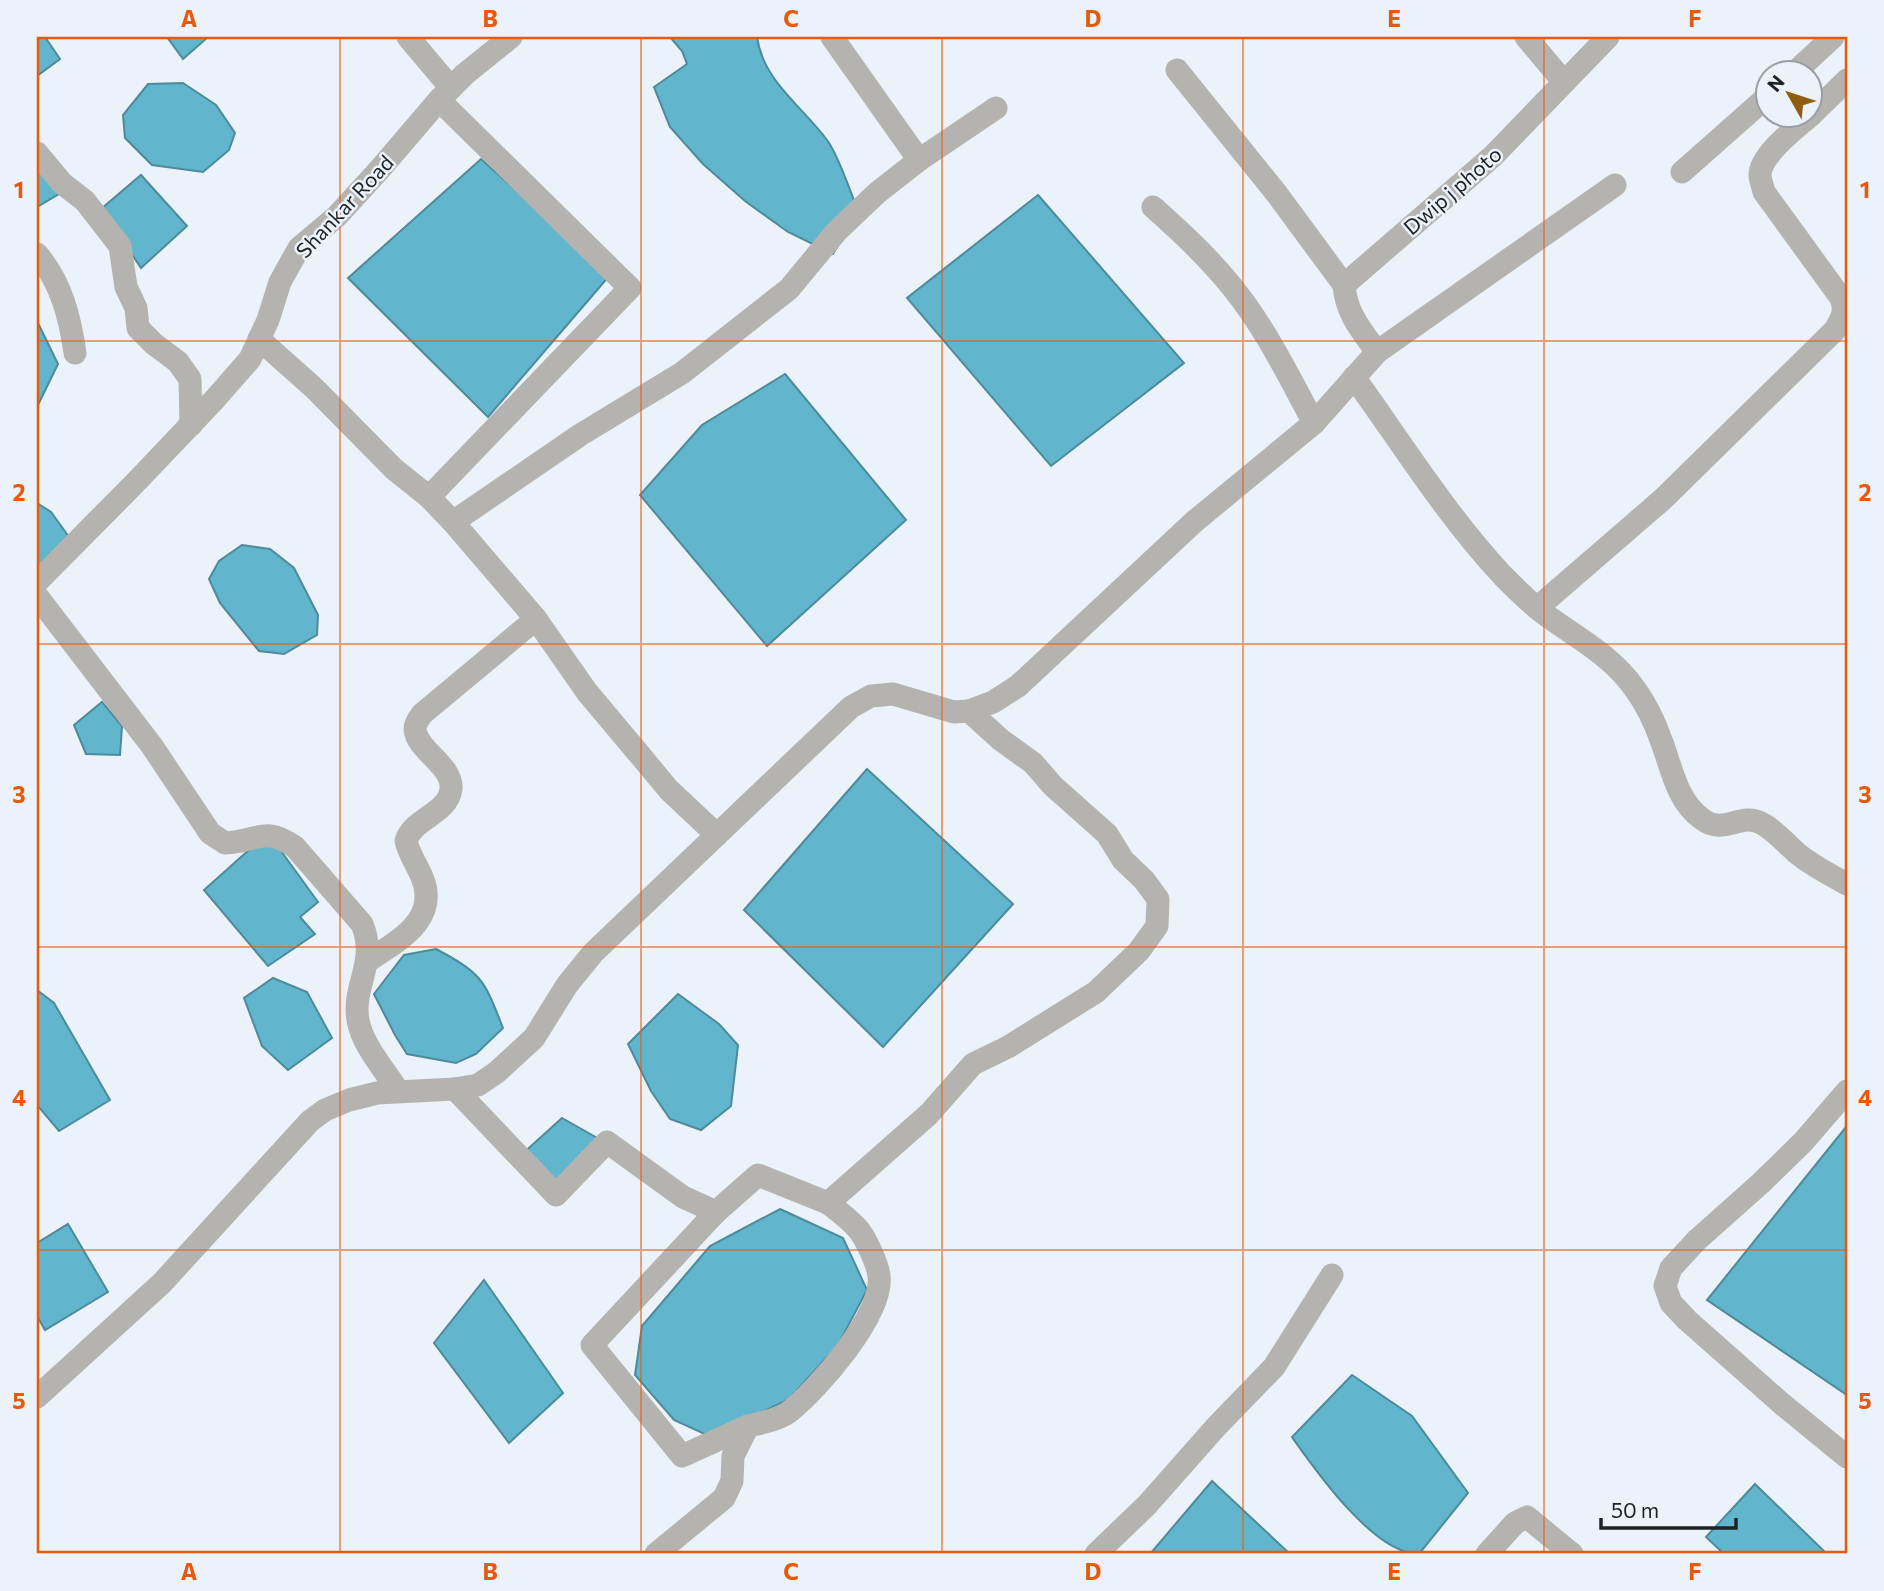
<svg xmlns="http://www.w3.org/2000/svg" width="1884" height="1591" viewBox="0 0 1884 1591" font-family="Commissioner,sans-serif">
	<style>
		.water { fill: #61b6cd; stroke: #4d8a9a; stroke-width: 2 }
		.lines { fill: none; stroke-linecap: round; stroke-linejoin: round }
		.minor { stroke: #b5b3b0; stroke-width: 23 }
		.grid { fill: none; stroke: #e8590c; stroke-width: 2; stroke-opacity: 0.55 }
		.labels { text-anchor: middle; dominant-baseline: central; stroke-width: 5; stroke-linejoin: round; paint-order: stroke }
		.street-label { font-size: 21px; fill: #1f2224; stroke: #ebf2f9 }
		.neatline { fill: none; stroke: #e8590c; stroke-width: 2.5 }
		.grid-label { font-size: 23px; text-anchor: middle; font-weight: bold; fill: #e8590c }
	</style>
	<rect width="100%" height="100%" fill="#ebf2f9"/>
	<g class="water">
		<path d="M37 37H45L60 59 37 76Z"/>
		<path d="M167 37H208L183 59Z"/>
		<path d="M670 37H757C763 81 803 107 827 140 839 156 850 191 858 211L833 254 788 232 745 201 703 164 670 127 654 87 687 64 682 51Z"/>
		<path d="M183 83 216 105 235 133 229 150 203 172 152 165 125 138 123 115 148 84Z"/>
		<path d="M481 159 610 275 488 417 348 278Z"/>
		<path d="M37 164 59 194 37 207Z"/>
		<path d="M141 175 187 226 141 268 101 209Z"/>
		<path d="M1038 195 1184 363 1051 466 907 298Z"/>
		<path d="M37 321 58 364 37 407Z"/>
		<path d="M785 374 906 520 767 646 640 495 702 425Z"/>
		<path d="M37 503 51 512 69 537 37 585Z"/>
		<path d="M242 545 270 549 294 568 318 615 317 635 284 654 259 651 220 603 209 579 219 561Z"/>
		<path d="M102 702 122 726 120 755 86 754 74 725Z"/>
		<path d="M867 769 1013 904 883 1047 744 910Z"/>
		<path d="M268 833 318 902 300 917 315 934 268 966 204 890Z"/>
		<path d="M436 949C483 974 484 980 503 1028L476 1054 456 1063 407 1054 395 1035 374 994 404 955Z"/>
		<path d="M273 978 307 992 332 1038 288 1070 262 1046 244 998Z"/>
		<path d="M37 990 54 1003 110 1100 59 1131 37 1105Z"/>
		<path d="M678 994 719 1024 738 1045 731 1106 701 1130 670 1119 651 1091 628 1044Z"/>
		<path d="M562 1118 599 1139 554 1193 520 1156Z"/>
		<path d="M1846 1127 1847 1128V1395L1707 1300Z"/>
		<path d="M780 1209 843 1238 867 1290 838 1345 789 1399 711 1437 674 1420 635 1375 642 1326 710 1246Z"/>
		<path d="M68 1224 108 1292 45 1330 37 1316V1243Z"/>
		<path d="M484 1280 563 1393 509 1443 434 1343Z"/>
		<path d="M1352 1375 1412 1416 1468 1493 1419 1554C1374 1554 1316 1471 1292 1437Z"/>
		<path d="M1212 1481 1290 1554H1150Z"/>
		<path d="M1755 1484 1827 1554H1724L1706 1537Z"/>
	</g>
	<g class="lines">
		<g class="minor">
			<path d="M408 37 451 88"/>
			<path d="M832 37 919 160"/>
			<path d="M1526 37 1563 81"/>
			<path d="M1177 70 1277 194 1344 285"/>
			<path d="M1793 74 1833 37"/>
			<path d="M1811 115 1847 80"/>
			<path d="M37 153 62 183 85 201 120 246 126 287 136 308 138 328 154 344 178 362 190 379 191 425"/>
			<path d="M1682 172 1769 95"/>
			<path d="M1153 207C1182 233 1209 258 1233 288 1266 329 1289 377 1314 423"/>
			<path d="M37 254C61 282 70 317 75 353"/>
			<path d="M259 339 314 388 394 469 429 497 453 522 536 619 587 692 639 754 669 790 717 835"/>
			<path d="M1377 352C1361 330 1346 313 1344 285L1493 156 1608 37"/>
			<path d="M1354 377C1402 444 1447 516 1503 576 1514 587 1526 599 1538 609 1571 635 1610 653 1635 689 1646 704 1655 723 1661 740 1672 768 1676 800 1702 819 1724 836 1740 812 1761 823 1775 830 1786 844 1798 854 1813 866 1830 875 1847 884"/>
			<path d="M429 497 630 288 439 100"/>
			<path d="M453 522 580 435 682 373 789 289 837 231 877 193 919 160 996 108"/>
			<path d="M37 582 137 481 215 399 250 359 268 320 280 282 299 248 337 216 380 169 439 100 465 74 511 37"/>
			<path d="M37 596 152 746 210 833 225 843C257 842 264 825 295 847L362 924C378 962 352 985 358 1020 362 1045 385 1070 398 1091"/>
			<path d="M1537 608 1663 499 1835 330C1842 318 1846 311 1841 298L1764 192C1763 187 1760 180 1760 175 1760 155 1795 129 1810 116"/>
			<path d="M368 961C397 941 440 920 422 877 417 865 409 854 406 841 413 818 448 814 451 789 453 765 416 750 415 729 415 724 419 718 422 714L536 619"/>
			<path d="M455 1089 556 1195 607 1142 683 1197 716 1212 758 1175 828 1203"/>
			<path d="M1847 1091 1803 1142 1761 1183 1697 1240 1671 1268 1665 1286 1671 1303 1687 1320 1782 1404 1847 1457"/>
			<path d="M716 1212 592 1345 682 1456 748 1426"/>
			<path d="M37 1397 162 1283 310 1121 325 1110 349 1100 377 1093 455 1089 478 1085 497 1072 534 1038 567 985 593 953 851 707 871 696 893 694 954 712 969 711 993 702 1018 686 1195 521 1314 423 1377 352 1615 185"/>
			<path d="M656 1554 724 1498 732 1481 733 1456 748 1426C761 1423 778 1420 789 1412 818 1389 884 1314 879 1276 878 1265 865 1236 857 1228 849 1219 838 1211 828 1203L929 1114 973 1064 1008 1047 1096 992 1139 951 1157 926 1158 899 1144 880 1123 860 1107 834 1053 786 1033 763 1001 740 969 711"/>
			<path d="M1096 1554 1147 1505 1215 1428 1274 1367 1332 1275"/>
			<path d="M1487 1554 1515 1523 1527 1517 1572 1554"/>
		</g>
	</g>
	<path class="grid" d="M340 37V1554M641 37V1554M942 37V1554M1243 37V1554M1544 37V1554M37 341H1847M37 644H1847M37 947H1847M37 1250H1847"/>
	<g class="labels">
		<g class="street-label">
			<text transform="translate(1452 190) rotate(-41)">Dwip j photo</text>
			<text transform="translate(344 206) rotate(-47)">Shankar Road</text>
		</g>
	</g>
	<rect width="1884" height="1591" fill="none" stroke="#ebf2f9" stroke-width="77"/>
	<g transform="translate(1789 94) rotate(309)"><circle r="33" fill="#ebf2f9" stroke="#999fa4" stroke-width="2"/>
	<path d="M0-5L12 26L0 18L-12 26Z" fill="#905c0d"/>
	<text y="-10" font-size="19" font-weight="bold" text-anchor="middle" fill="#1f2224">N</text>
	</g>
	<path d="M1601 1518v10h135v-10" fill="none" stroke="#1f2224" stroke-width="3.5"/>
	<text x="1611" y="1518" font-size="21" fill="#1f2224" stroke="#ebf2f9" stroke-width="5" paint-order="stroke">50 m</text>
	<rect x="38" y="38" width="1808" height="1514" class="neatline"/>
	<g class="grid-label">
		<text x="189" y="27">A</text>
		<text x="490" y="27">B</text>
		<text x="791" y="27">C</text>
		<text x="1093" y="27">D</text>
		<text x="1394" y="27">E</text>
		<text x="1695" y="27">F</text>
		<text x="19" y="198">1</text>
		<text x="1865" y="198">1</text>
		<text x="19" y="501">2</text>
		<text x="1865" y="501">2</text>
		<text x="19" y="803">3</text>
		<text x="1865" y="803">3</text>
		<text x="19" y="1106">4</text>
		<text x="1865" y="1106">4</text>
		<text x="19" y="1409">5</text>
		<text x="1865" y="1409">5</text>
		<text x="189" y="1580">A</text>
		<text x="490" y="1580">B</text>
		<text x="791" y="1580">C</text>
		<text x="1093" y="1580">D</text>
		<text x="1394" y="1580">E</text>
		<text x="1695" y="1580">F</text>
	</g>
</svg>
